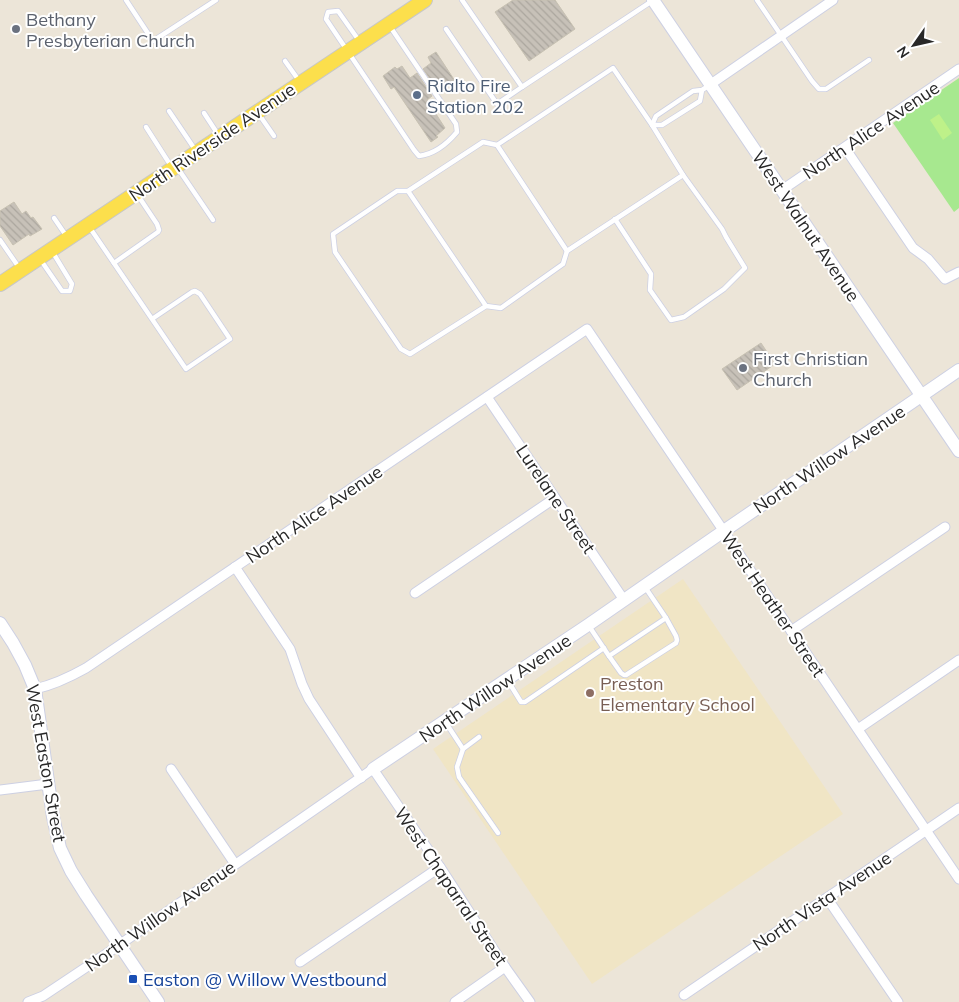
<svg xmlns="http://www.w3.org/2000/svg" width="959" height="1002" viewBox="0 0 959 1002" font-family="Mulish,sans-serif">
	<style>
		.education { fill: #f0e5c5 }
		.green { fill: #a7e88f }
		.pitch { fill: #bef189 }
		.building { fill: url(#building-back-hatch); stroke: #c7c1b2 }
		.lines { fill: none; stroke-linecap: round; stroke-linejoin: round }
		.lane-casing { stroke: #cdd0e3; stroke-width: 6 }
		.street-casing { stroke: #cdd0e3; stroke-width: 11 }
		.secondary-casing { stroke: #cdd0e3; stroke-width: 14 }
		.primary-casing { stroke: #c7c7c7; stroke-width: 16 }
		.lane { stroke: #fff; stroke-width: 4.5 }
		.street { stroke: #fff; stroke-width: 9 }
		.secondary { stroke: #fff; stroke-width: 12 }
		.primary { stroke: #fcdf4c; stroke-width: 14 }
		.worship-dot { fill: #6b7280; stroke: #fff; stroke-width: 2 }
		.service-dot { fill: #5c6f8a; stroke: #fff; stroke-width: 2 }
		.education-dot { fill: #8d6e63; stroke: #fff; stroke-width: 2 }
		.transit-dot { fill: #1a4fb4; stroke: #fff; stroke-width: 2 }
		.labels { text-anchor: middle; dominant-baseline: central; stroke-width: 4; stroke-linejoin: round; paint-order: stroke }
		.worship-label { font-size: 18px; fill: #5b616d; stroke: #fff; text-anchor: start }
		.service-label { font-size: 18px; fill: #4e5e75; stroke: #fff; text-anchor: start }
		.street-label { font-size: 18px; fill: #282828; stroke: #fff }
		.education-label { font-size: 18px; fill: #785e54; stroke: #fff; text-anchor: start }
		.transit-label { font-size: 18px; fill: #164399; stroke: #fff; text-anchor: start }
	</style>
	<defs>
		<pattern id="building-back-hatch" width="6" height="6" patternUnits="userSpaceOnUse" patternTransform="scale(1.25)"><rect width="6" height="6" fill="#c7c1b8"/><path d="M-1 5l2 2M0 0l6 6M5-1l2 2" fill="none" stroke="#aba69e"/></pattern>
	</defs>
	<rect width="100%" height="100%" fill="#ece5d8"/>
	<path class="education" d="M683 579 843 814 592 984 433 749Z"/>
	<path class="green" d="M959 78V208L954 212 893 123Z"/>
	<path class="pitch" d="M939 114 952 133 943 140 930 120Z"/>
	<g class="building">
		<path d="M513 0H555L575 29 529 61 495 12Z"/>
		<path d="M436 52 455 81 439 92 423 69 431 63 428 57Z"/>
		<path d="M402 66 410 78 417 73 432 96 427 100 445 128 436 136 438 137 431 142 394 87 391 89 383 76 395 67 397 69Z"/>
		<path d="M14 202 22 214 26 211 31 218 33 217 42 229 30 236 29 234 13 245 0 226V211Z"/>
		<path d="M761 343 775 364 737 390 722 369Z"/>
	</g>
	<g class="lines">
		<defs>
			<g id="lane">
				<path d="M126 0 153 41 216 0"/>
				<path d="M462 0 522 87 652 1"/>
				<path d="M757 0 812 81 819 89H826L869 60"/>
				<path d="M446 29 497 104 522 87"/>
				<path d="M360 42 338 11 328 12 326 19 414 150 419 156C435 154 447 144 457 132L456 124 389 25"/>
				<path d="M285 61 300 82"/>
				<path d="M702 90 700 101 662 125H652L656 116 693 91 702 90 710 85"/>
				<path d="M169 111 196 151"/>
				<path d="M204 113 219 136"/>
				<path d="M258 113 274 136"/>
				<path d="M146 127 171 166"/>
				<path d="M497 145 567 251"/>
				<path d="M177 167 213 220"/>
				<path d="M408 191 483 142 497 145 613 68 652 125 683 175 567 251 563 264 501 308 486 306 410 354 401 349 335 252 333 234 397 191H408L486 306"/>
				<path d="M54 218 67 237"/>
				<path d="M615 219 651 274 650 290 671 320 684 317 724 289 745 268 726 237 722 229 683 175"/>
				<path d="M90 228 186 369 230 339 200 294 195 291 192 292 152 319"/>
				<path d="M0 240 20 269"/>
				<path d="M40 259 62 291H70L72 284 52 251"/>
				<path d="M114 263 158 232 159 230 157 224 137 194"/>
				<path d="M589 626 609 656 666 618 645 587"/>
				<path d="M609 656 621 673 624 675H626L676 643 677 640 676 636 666 618"/>
				<path d="M508 681 521 702H525L604 648"/>
				<path d="M446 723 463 749"/>
				<path d="M479 737 463 749 457 767 459 777 498 833"/>
			</g>
			<g id="street">
				<path d="M711 84 833 0"/>
				<path d="M845 148 913 248 928 259 945 279 959 272"/>
				<path d="M782 190 959 69"/>
				<path d="M487 397 624 600"/>
				<path d="M235 567 290 649 302 684 309 699 361 778"/>
				<path d="M415 593 555 498"/>
				<path d="M791 631 945 527"/>
				<path d="M35 689C53 685 70 677 86 668L587 329 959 879"/>
				<path d="M858 729 959 660"/>
				<path d="M171 769 235 864"/>
				<path d="M0 790 48 784"/>
				<path d="M827 898 898 1002"/>
				<path d="M300 962 440 867"/>
				<path d="M684 995 959 808"/>
				<path d="M28 1002 43 996 109 952 373 769 440 867 505 967 530 1002"/>
				<path d="M455 1002 505 967"/>
			</g>
			<g id="secondary">
				<path d="M653 0 959 451"/>
				<path d="M0 623 13 643 25 665 35 689 53 817 60 848 71 871 86 895 158 1002"/>
				<path d="M373 769 588 625 715 537 959 370"/>
			</g>
			<path id="primary" d="M0 284 425 0"/>
		</defs>
		<use href="#lane" class="lane-casing"/>
		<use href="#street" class="street-casing"/>
		<use href="#secondary" class="secondary-casing"/>
		<use href="#primary" class="primary-casing"/>
		<use href="#lane" class="lane"/>
		<use href="#street" class="street"/>
		<use href="#secondary" class="secondary"/>
		<use href="#primary" class="primary"/>
	</g>
	<g class="worship-dot">
		<circle cx="16" cy="29" r="5"/>
		<circle cx="743" cy="368" r="5"/>
	</g>
	<circle class="service-dot" cx="417" cy="95" r="5"/>
	<circle class="education-dot" cx="590" cy="693" r="5"/>
	<rect class="transit-dot" x="128" y="974" width="10" height="10" rx="2.5"/>
	<g class="labels">
		<g class="worship-label">
			<text x="26" y="19">Bethany<tspan x="26" dy="21">Presbyterian Church</tspan></text>
			<text x="753" y="358">First Christian<tspan x="753" dy="21">Church</tspan></text>
		</g>
		<g class="service-label">
			<text x="427" y="85">Rialto Fire<tspan x="427" dy="21">Station 202</tspan></text>
		</g>
		<g class="street-label">
			<text transform="translate(871 130) rotate(-34)">North Alice Avenue</text>
			<text transform="translate(212 142) rotate(-34)">North Riverside Avenue</text>
			<text transform="translate(806 226) rotate(56)">West Walnut Avenue</text>
			<text transform="translate(829 459) rotate(-34)">North Willow Avenue</text>
			<text transform="translate(556 499) rotate(56)">Lurelane Street</text>
			<text transform="translate(314 514) rotate(-34)">North Alice Avenue</text>
			<text transform="translate(773 604) rotate(56)">West Heather Street</text>
			<text transform="translate(495 688) rotate(-34)">North Willow Avenue</text>
			<text transform="translate(46 763) rotate(80)">West Easton Street</text>
			<text transform="translate(451 886) rotate(56)">West Chaparral Street</text>
			<text transform="translate(822 901) rotate(-34)">North Vista Avenue</text>
			<text transform="translate(160 916) rotate(-35)">North Willow Avenue</text>
		</g>
		<g class="education-label">
			<text x="600" y="683">Preston<tspan x="600" dy="21">Elementary School</tspan></text>
		</g>
		<g class="transit-label">
			<text x="143" y="979">Easton @ Willow Westbound</text>
		</g>
	</g>
	<g transform="translate(914 45) rotate(236)" stroke="#ffffff" stroke-width="4" paint-order="stroke">
	<path d="M0-4L9 19L0 12L-9 19Z" fill="#282828"/>
	<text y="-8" font-size="14" font-weight="bold" text-anchor="middle" fill="#282828">N</text>
	</g>
</svg>
